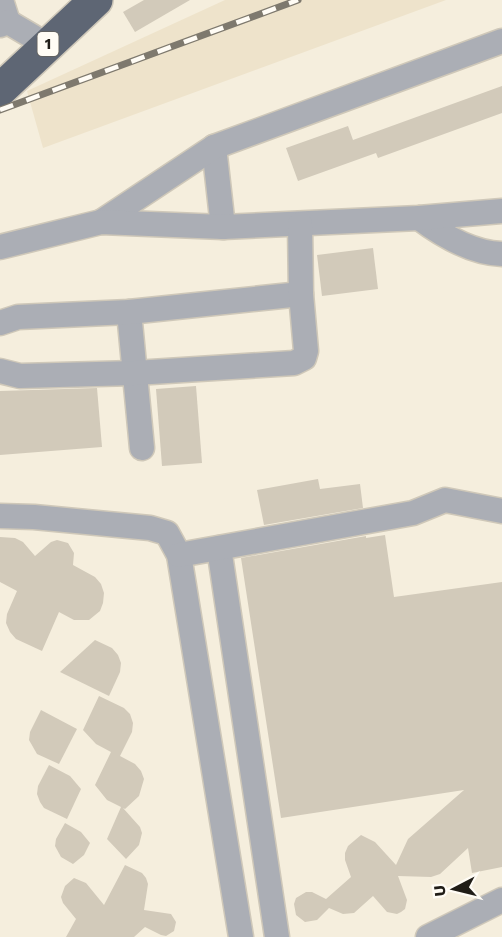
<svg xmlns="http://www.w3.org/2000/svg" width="502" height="937" viewBox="0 0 502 937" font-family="'Work Sans',sans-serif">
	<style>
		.built { fill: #eee3cb }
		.building { fill: #d2caba }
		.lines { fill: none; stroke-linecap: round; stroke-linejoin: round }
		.minor-casing { stroke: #cfc8b9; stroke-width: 27 }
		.highway-casing { stroke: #cfc8b9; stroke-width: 36 }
		.minor { stroke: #abaeb5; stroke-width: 24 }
		.highway { stroke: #5e6674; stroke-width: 33 }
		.rail-casing { stroke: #7e796e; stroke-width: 7 }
		.rail { stroke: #fffcf5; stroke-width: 4.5; stroke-dasharray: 14; stroke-linecap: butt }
		.labels { text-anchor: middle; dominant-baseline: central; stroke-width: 5; stroke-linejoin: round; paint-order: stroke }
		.shield { fill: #fffcf5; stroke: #63605a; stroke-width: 1.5 }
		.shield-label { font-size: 15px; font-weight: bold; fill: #201d17 }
	</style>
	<rect width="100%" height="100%" fill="#f5eedd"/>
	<path class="built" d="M225 0H446L43 148 27 91Z"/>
	<g class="building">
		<path d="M144 0H190L135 32 123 12Z"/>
		<path d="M502 86V113L378 158 376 153 298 181 286 148 348 126 353 140Z"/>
		<path d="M373 248 378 289 322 296 317 255Z"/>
		<path d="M196 386 202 463 162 466 156 389Z"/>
		<path d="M97 388 102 447 0 455V391Z"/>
		<path d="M318 479 320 489 360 484 363 508 264 525 257 490Z"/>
		<path d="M385 535 394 597 502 582V867L472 873 468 848 440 874 431 877 398 876 407 900 405 909 401 912 397 914 387 912 373 896 354 913 343 914 329 908 317 920 305 922 296 915 294 904 296 898 306 892H312L326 899 351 877 345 860V853L348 846 361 835 375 842 396 865 408 839 464 790 281 818 241 558 366 536V538Z"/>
		<path d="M0 537 15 538 23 542 35 556 51 542 57 540 68 543 74 553 73 565 95 577 101 584 104 593 103 603 100 611 89 620H74L59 612 42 651 16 639 10 632 6 623 7 614 17 591 0 582Z"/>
		<path d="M95 640 112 648 118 655 121 663 120 672 109 696 60 672Z"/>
		<path d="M99 696 124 708 130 714 133 723 132 732 120 756 135 764 141 771 144 779 139 796 125 809 123 808 140 827 142 833 139 845 126 859 107 839 121 807 107 800 95 785 111 752 96 744 83 730Z"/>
		<path d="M41 710 77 729 59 764 37 754 29 740 30 732Z"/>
		<path d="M49 765 70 776 81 789 67 819 44 808 40 802 37 794 38 786Z"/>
		<path d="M65 823 81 832 90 843 84 855 73 864 61 857 55 846 56 839Z"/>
		<path d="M125 865 142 873 146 878 148 884 144 910 171 914 176 922 174 931 166 936 161 935 145 927 134 937H66L76 919 63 903 61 897 65 886 74 878 86 883 104 905Z"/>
	</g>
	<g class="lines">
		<defs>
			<g id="minor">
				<path d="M1 0 8 22"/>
				<path d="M0 25 8 22 47 45"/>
				<path d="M214 147 223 227"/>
				<path d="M419 218C443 236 472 253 502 254"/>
				<path d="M101 222 214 147 502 41"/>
				<path d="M0 247 101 222 223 227 419 218 502 211"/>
				<path d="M129 312 142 448"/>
				<path d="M0 323 18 317 129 312 301 294"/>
				<path d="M0 371 20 376 135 373 294 363 304 358 306 351 301 294 300 224"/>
				<path d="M0 516 34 517 150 528 167 533 179 555 241 937"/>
				<path d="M219 548 277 937"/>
				<path d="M179 555 413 513 445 500 502 511"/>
				<path d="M428 937 502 900"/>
			</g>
			<path id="highway" d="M0 90 96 0"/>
		</defs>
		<use href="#minor" class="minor-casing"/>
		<use href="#highway" class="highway-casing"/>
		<use href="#minor" class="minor"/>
		<use href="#highway" class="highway"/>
		<defs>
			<path id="rail" d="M0 110 298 0"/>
		</defs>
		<use href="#rail" class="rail-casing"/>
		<use href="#rail" class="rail"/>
	</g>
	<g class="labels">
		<rect class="shield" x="37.5" y="32" width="21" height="24" rx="4.5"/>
		<g class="shield-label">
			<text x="48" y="44">1</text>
		</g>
	</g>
	<g transform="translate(454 889) rotate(263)" stroke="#fffcf5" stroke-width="4.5" paint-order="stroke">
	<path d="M0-4.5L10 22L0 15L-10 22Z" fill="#201d17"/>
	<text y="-9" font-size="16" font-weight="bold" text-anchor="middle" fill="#201d17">U</text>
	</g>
</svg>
